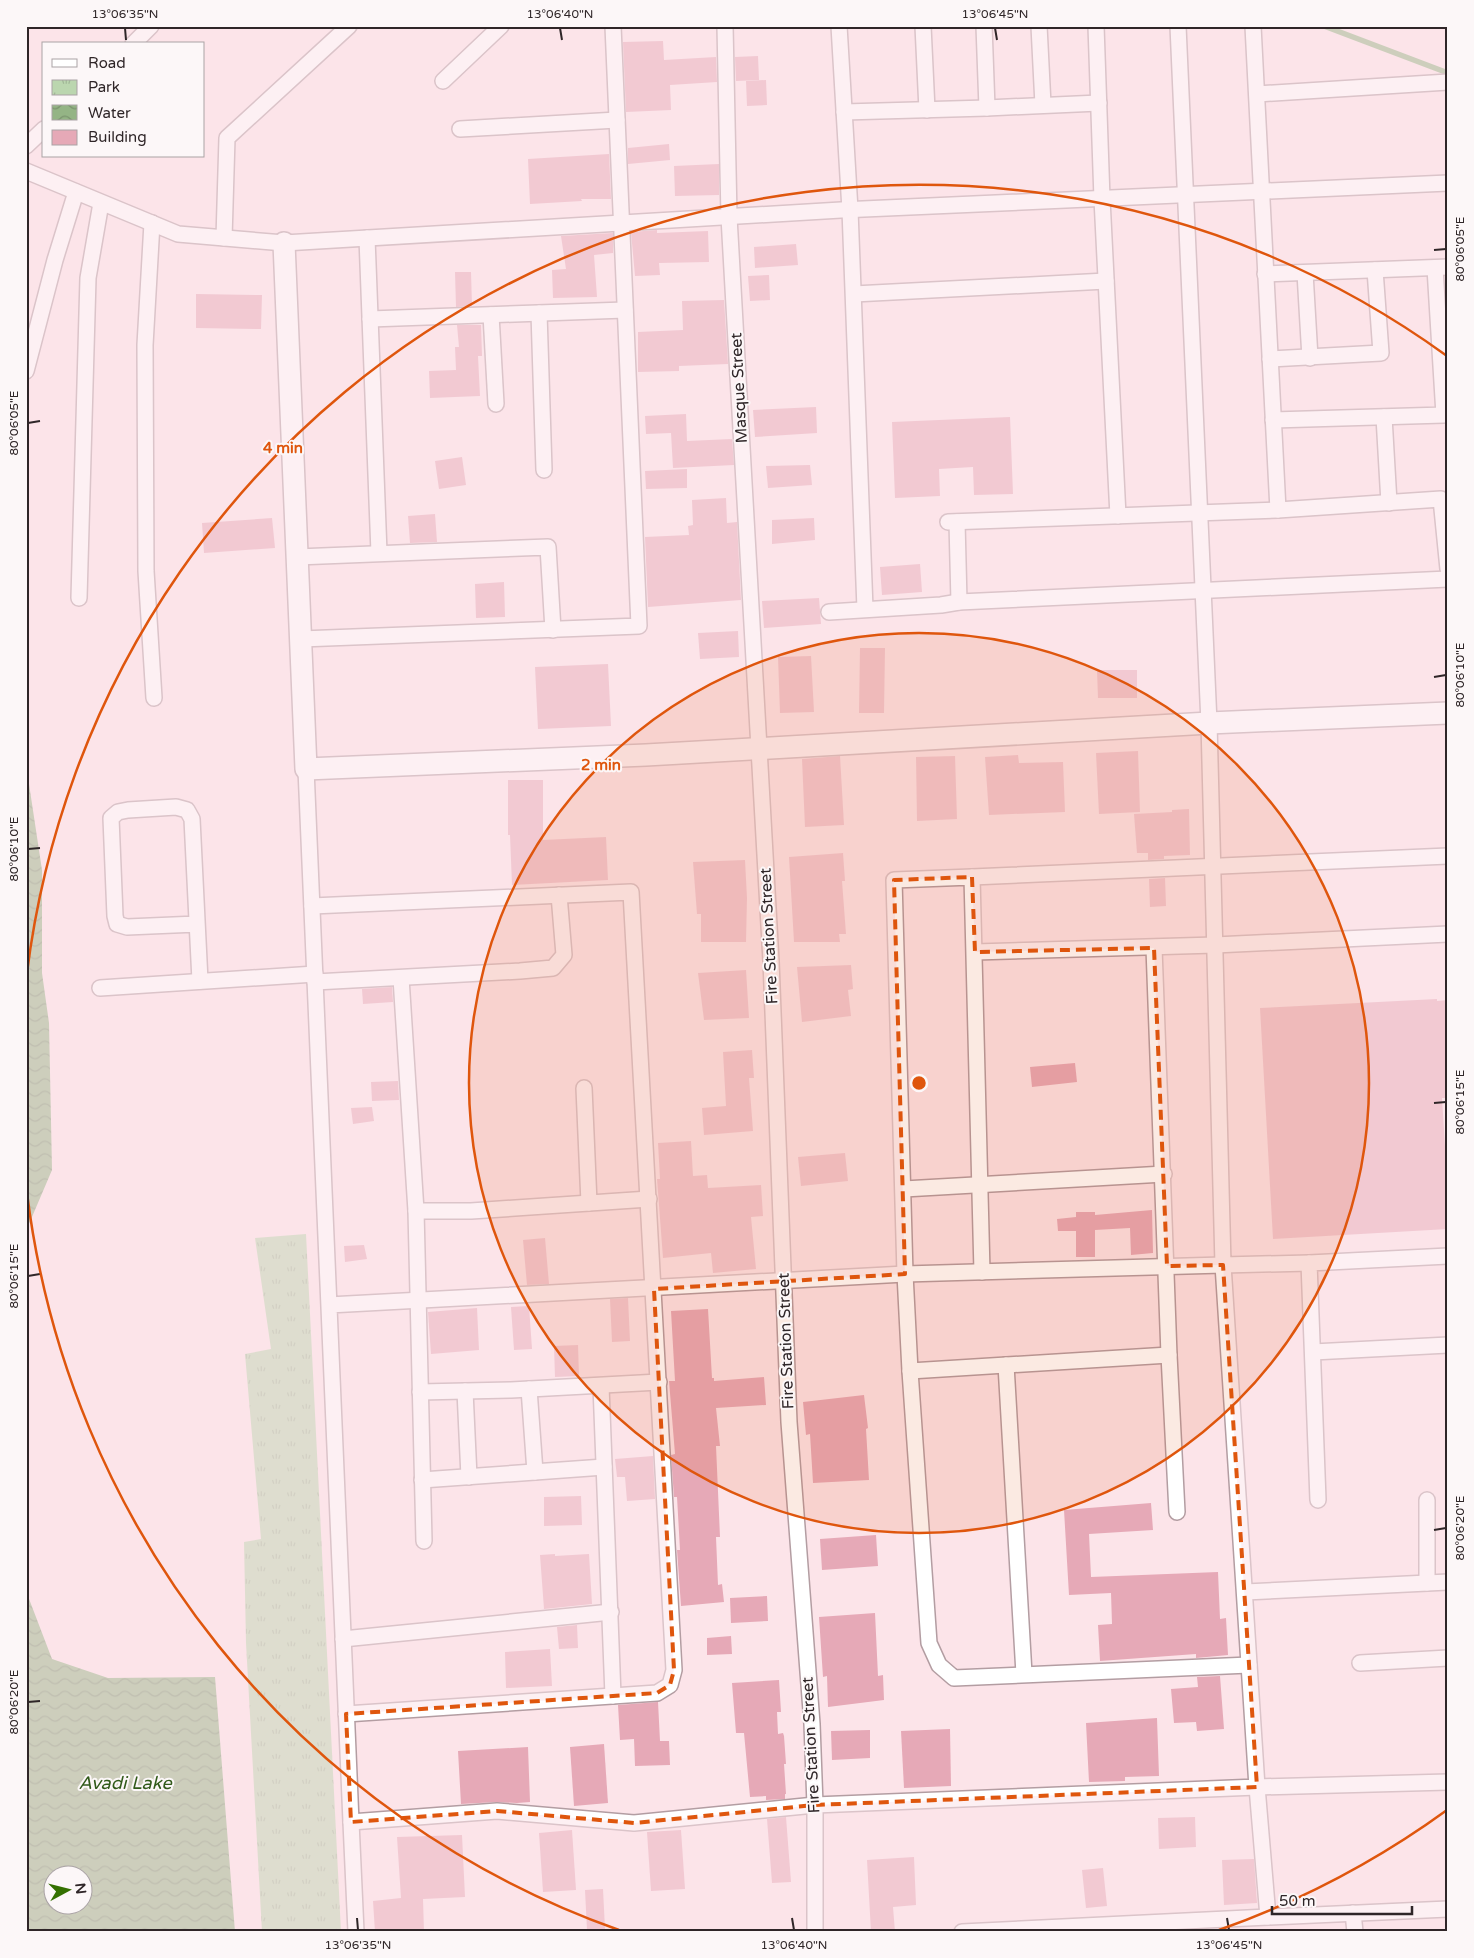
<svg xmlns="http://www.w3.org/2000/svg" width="1474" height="1958" viewBox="0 0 1474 1958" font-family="'Varela Round',sans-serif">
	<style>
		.park { fill: url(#park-tufts) }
		.water { fill: url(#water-waves); fill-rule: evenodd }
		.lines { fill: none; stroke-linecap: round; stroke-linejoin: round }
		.stream { stroke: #94b485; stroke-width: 5.5 }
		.building { fill: #e6a9b7 }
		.street-casing { stroke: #b39da2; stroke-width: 18 }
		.secondary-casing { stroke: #b39da2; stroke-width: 24 }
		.street { stroke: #fff; stroke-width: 15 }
		.secondary { stroke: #fff; stroke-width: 21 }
		.marked { fill: none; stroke: #df560d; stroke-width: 4; stroke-dasharray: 10 6; stroke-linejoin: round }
		.ticks { fill: none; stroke: #2f2628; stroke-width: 2 }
		.ring { fill: none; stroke: #df560d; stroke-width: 2.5 }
		.labels { text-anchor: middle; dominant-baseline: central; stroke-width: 4; stroke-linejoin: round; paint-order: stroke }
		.street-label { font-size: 16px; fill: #2f2628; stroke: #fcf7f8 }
		.water-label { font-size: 18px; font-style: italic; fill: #315a1a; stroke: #fcf7f8 }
		.centre { fill: #df560d; stroke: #fcf7f8; stroke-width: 2.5 }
		.ring-label { font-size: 15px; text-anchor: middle; font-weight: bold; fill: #df560d; stroke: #fcf7f8; stroke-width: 4; stroke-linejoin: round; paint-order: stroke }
		.neatline { fill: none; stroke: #2f2628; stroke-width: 2 }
		.ticks-label { font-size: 12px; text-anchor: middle; fill: #2f2628 }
	</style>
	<defs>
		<pattern id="park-tufts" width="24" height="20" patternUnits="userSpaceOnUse" patternTransform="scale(1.25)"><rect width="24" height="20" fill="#bbd6af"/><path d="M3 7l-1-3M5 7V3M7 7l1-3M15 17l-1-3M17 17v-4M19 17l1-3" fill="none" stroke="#a1b897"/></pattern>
		<pattern id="water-waves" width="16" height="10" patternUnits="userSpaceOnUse" patternTransform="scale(1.25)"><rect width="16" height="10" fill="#94b485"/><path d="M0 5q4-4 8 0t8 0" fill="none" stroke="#79926d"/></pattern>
	</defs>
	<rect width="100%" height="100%" fill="#fce4e9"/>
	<path class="park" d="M306 1234 341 1932H262L246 1643 244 1542 261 1539 245 1354 271 1349 255 1238Z"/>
	<g class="water">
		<path d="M26 745 29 784 42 870V973L49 1023 52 1170 26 1231Z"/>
		<path d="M26 1591 52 1659 108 1678 215 1677 235 1932H26ZM52 1876H82V1906H52Z"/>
	</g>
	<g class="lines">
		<path class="stream" d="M1324 26 1448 73"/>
	</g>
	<g class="building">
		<path d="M663 41 664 60 716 57 717 82 670 85 671 110 626 112 623 42Z"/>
		<path d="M758 56 759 80 736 81 735 57Z"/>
		<path d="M766 80 767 105 747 106 746 81Z"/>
		<path d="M669 144 670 160 628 164V148Z"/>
		<path d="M609 154 611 199H581L582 201 530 204 528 159Z"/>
		<path d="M719 164V195L675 196 674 166Z"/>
		<path d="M657 230V233L708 231 709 262 659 263 660 275 635 276 631 232Z"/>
		<path d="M613 233V253L594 255 597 297 553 298 552 270 566 269 561 236Z"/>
		<path d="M796 244 798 265 755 268 754 247Z"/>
		<path d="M455 272H471L472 306 456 307Z"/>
		<path d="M769 275 770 300 750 301 748 276Z"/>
		<path d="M196 294 262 295 261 329 196 328Z"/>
		<path d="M724 300 728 364 679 366V371L638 372V332L683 330 682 301Z"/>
		<path d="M457 325H481L482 356H478L480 396 430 398 429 371 456 370 455 347H459Z"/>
		<path d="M816 407 817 433 755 437 753 410Z"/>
		<path d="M686 414 687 441 732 439 734 465 673 468 671 433 646 434 645 416Z"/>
		<path d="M1010 417 1013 494 974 495 973 467 939 469 940 496 895 498 892 422Z"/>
		<path d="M462 457 466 485 439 489 435 461Z"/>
		<path d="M810 465 812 485 768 488 766 466Z"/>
		<path d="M687 469V488L646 489 645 471Z"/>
		<path d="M726 498 727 523 737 522 741 600 648 607 645 537 689 535 688 526 693 525 692 500Z"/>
		<path d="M435 514 437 542 410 543 408 516Z"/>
		<path d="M272 518 275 548 204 553 202 523Z"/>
		<path d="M814 518 815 540 772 544V520Z"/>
		<path d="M920 564 922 592 882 595 880 567Z"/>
		<path d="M504 582 505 617 476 618 475 584Z"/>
		<path d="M819 598 821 624 764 628 762 601Z"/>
		<path d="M738 631 739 657 700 659 698 633Z"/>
		<path d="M860 648H885L884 713H859Z"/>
		<path d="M811 656 814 712 780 713 778 657Z"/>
		<path d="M608 664 611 726 538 729 535 667Z"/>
		<path d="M1097 670H1137V698H1098Z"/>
		<path d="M1138 751 1140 812 1099 814 1096 753Z"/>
		<path d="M1018 755 1019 763 1063 762 1065 812 989 815 985 757Z"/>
		<path d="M840 756 844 825 805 827 802 759Z"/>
		<path d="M955 756 957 819 917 821 916 757Z"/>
		<path d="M508 780H543V840L606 837 608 880 512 885 510 835H508Z"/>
		<path d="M1189 809 1190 855 1164 856V859L1148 860V853H1137L1134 814 1172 812V810Z"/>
		<path d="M843 853 845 881H842L846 934H839L840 942H794L789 857Z"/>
		<path d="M745 860 747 898 746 942H701V914H697L693 862Z"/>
		<path d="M1165 878 1166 906 1150 907 1149 879Z"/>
		<path d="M851 965 853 989 848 990 851 1016 802 1022 797 967Z"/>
		<path d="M746 970 749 1018 704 1020 698 973Z"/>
		<path d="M392 987 393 1002 363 1004 362 989Z"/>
		<path d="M1437 999V1001L1448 1000V1098H1442L1448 1194V1229L1273 1239 1260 1008Z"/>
		<path d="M752 1050 754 1078H749L753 1131 704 1135 702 1108 726 1106 723 1052Z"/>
		<path d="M1075 1063 1077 1082 1032 1087 1030 1067Z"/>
		<path d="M398 1081 399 1100 372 1101 371 1082Z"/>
		<path d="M372 1107 374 1121 353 1124 351 1108Z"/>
		<path d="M691 1141 693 1176 707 1175 708 1188 761 1185 763 1216 751 1217 756 1269 713 1273 711 1253 663 1258 657 1179H660L658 1143Z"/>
		<path d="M845 1153 848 1181 801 1186 798 1157Z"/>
		<path d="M1152 1210 1153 1253 1131 1255 1130 1228 1095 1230V1257H1076V1231H1058L1057 1219 1076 1217V1212H1095V1215Z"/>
		<path d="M545 1238 549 1284 527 1285 523 1240Z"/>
		<path d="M364 1245 367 1259 345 1262 344 1246Z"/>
		<path d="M628 1298 630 1341 612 1342 610 1299Z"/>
		<path d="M529 1306 532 1349 514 1350 511 1307Z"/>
		<path d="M477 1308 479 1350 431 1354 428 1312Z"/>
		<path d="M708 1309 712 1378H714V1381L764 1377 766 1405 716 1408 720 1446H716L720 1537H716L718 1585 722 1584 724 1602 681 1606 677 1550H680L677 1497H674L671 1455 675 1454 669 1381H675L671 1311Z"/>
		<path d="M578 1345 579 1376 555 1377 554 1346Z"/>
		<path d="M864 1395 868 1428 866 1429 869 1480 813 1483 810 1434 806 1435 803 1402Z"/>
		<path d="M653 1456 655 1499 627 1501 625 1477H617L615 1459Z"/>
		<path d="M581 1496 582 1525 544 1526V1497Z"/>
		<path d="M1151 1503 1153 1530 1089 1534 1091 1577 1218 1572 1220 1619 1226 1618 1228 1655 1196 1658V1654L1100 1661 1098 1625 1112 1624 1111 1593 1069 1595 1064 1510Z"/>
		<path d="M876 1535 878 1566 822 1570 820 1539Z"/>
		<path d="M555 1554V1556L589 1554 592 1604 544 1609 540 1555Z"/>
		<path d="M767 1596 768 1621 731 1623 730 1598Z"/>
		<path d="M875 1613 878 1676 883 1675 884 1700 828 1707 827 1676 823 1677 819 1617Z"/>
		<path d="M577 1625 578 1648 559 1649 557 1627Z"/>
		<path d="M731 1636 732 1654 707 1655V1638Z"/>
		<path d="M550 1649 552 1686 506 1688 505 1652Z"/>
		<path d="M1220 1676 1224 1729 1197 1731 1196 1722 1174 1723 1171 1689 1198 1687 1197 1677Z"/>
		<path d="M779 1680 781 1712H777L778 1734 783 1733 784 1736 786 1764H784L786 1794H785V1799L766 1800V1796L750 1797 744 1733H736L732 1683Z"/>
		<path d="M658 1702 660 1741H669L670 1765 635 1766 634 1739 620 1740 618 1705Z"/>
		<path d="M1157 1718 1159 1776 1125 1777V1781L1089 1782 1086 1723Z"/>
		<path d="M950 1729 951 1786 904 1788 901 1731Z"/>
		<path d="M870 1730V1758L832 1760 831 1731Z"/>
		<path d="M604 1744 608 1803 574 1806 570 1747Z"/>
		<path d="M528 1747 530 1802 517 1803 496 1802 461 1804 458 1751Z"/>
		<path d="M786 1817 791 1882 772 1883 767 1819Z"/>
		<path d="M1195 1817 1196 1847 1159 1849 1158 1818Z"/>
		<path d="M572 1830 576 1890 543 1892 539 1833Z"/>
		<path d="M681 1830 685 1889 651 1891 647 1832Z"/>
		<path d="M462 1835 465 1897 423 1899 424 1932H375L373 1901 401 1898 397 1837Z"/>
		<path d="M914 1857 916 1905 893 1907 895 1932H871L867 1860Z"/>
		<path d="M1254 1859 1257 1903 1224 1905 1222 1860Z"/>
		<path d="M1103 1868 1107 1906 1086 1908 1082 1870Z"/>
		<path d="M603 1889 605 1929 587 1930 585 1890Z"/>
	</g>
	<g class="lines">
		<defs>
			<g id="street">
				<path d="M725 26 729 217 771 961 789 1422 812 1724 815 1805V1932"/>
				<path d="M839 26 850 210 865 609"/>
				<path d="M923 26 927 110"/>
				<path d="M984 26 987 108"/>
				<path d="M1039 26 1043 105"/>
				<path d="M1096 26 1102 199 1118 516"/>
				<path d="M1178 26 1209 723 1223 1265 1309 1263"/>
				<path d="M1253 26 1278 510"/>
				<path d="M133 44 151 26"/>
				<path d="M443 81 501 26"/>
				<path d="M1257 94 1448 82"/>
				<path d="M844 112 987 108 1099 103"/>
				<path d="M460 129 617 120"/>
				<path d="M26 146 44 129"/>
				<path d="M26 171 178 234 284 243 841 210 1448 183"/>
				<path d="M152 223 145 345 146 571 154 698"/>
				<path d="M224 238 227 138 349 26"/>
				<path d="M367 238 379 553"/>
				<path d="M1305 273 1310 358"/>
				<path d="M1265 274 1448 267"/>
				<path d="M854 294 1106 281"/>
				<path d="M539 313 544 470"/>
				<path d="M491 315 496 404"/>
				<path d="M370 319 625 310"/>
				<path d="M1270 359 1381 353 1375 270"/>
				<path d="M26 371 55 260 76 192"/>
				<path d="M1384 417 1389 503"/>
				<path d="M1273 420 1444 415 1435 268"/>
				<path d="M948 522 1278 510 1441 499 1448 569"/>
				<path d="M957 522 959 602"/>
				<path d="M297 557 548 547 553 630"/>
				<path d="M79 598 88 278 101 203"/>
				<path d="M829 612 941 605 959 602 1448 579"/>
				<path d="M301 639 639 626 613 26"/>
				<path d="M306 769 351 1822 497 1811 634 1823 815 1805 1257 1787 1223 1265 905 1274 329 1305"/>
				<path d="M972 877 1448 856"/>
				<path d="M312 906 631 892 674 1670 670 1685 657 1693 346 1714"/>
				<path d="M197 924 127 927 117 924 115 916 111 818 118 812 128 810 176 807 187 810 192 819 200 981"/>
				<path d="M1154 948 1169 1355 1177 1512"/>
				<path d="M975 952 1215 945 1448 934"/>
				<path d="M401 978 416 1211 424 1541"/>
				<path d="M315 982 520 971 553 968 564 955 559 895"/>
				<path d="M100 988 315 974"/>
				<path d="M584 1088 589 1203"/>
				<path d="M904 1189 1164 1174"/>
				<path d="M416 1211H471L649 1199"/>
				<path d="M982 1272 972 877 894 880 905 1274 910 1371 929 1643 939 1665 954 1678 1249 1665"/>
				<path d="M1313 1352 1448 1345"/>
				<path d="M1006 1365 1024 1674"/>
				<path d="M910 1371 1169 1355"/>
				<path d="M601 1386 613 1696"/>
				<path d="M529 1389 535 1472"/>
				<path d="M465 1391 469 1477"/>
				<path d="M420 1392 511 1390 659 1382"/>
				<path d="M422 1480 604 1467"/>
				<path d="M1318 1500 1309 1263 1448 1256"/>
				<path d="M1427 1500V1583"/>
				<path d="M1245 1592 1448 1582"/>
				<path d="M343 1639 611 1612"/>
				<path d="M1360 1663 1448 1658"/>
				<path d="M1448 1782 1257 1787 1268 1917 1448 1909"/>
				<path d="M351 1822 356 1932"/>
				<path d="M1353 1913 1355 1932"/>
				<path d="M962 1932 1268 1917"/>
			</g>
			<path id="secondary" d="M284 243 306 769 646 755 1209 723 1448 713"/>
		</defs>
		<use href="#street" class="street-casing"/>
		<use href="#secondary" class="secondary-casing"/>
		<use href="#street" class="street"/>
		<use href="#secondary" class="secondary"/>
	</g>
	<path d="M0 0H1474V1958H0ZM972 877 975 952 1154 948 1167 1266 1223 1265 1257 1787 815 1805 634 1823 497 1811 351 1822 346 1714 657 1693 670 1685 674 1670 654 1289 905 1274 894 880Z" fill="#fce4e9" fill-opacity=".55" fill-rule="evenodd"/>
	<path class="marked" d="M972 877 975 952 1154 948 1167 1266 1223 1265 1257 1787 815 1805 634 1823 497 1811 351 1822 346 1714 657 1693 670 1685 674 1670 654 1289 905 1274 894 880Z"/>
	<path class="ticks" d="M125 28 126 40M560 28 562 40M995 28 997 40M1434 250 1446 249M28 423 40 421M1434 677 1446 675M28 849 40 848M1434 1103 1446 1102M28 1276 40 1274M1434 1530 1446 1528M28 1702 40 1701M357 1918 358 1930M792 1918 794 1930M1227 1918 1229 1930"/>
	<circle cx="919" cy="1083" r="450" fill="#df560d" fill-opacity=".12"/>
	<g class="ring">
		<circle cx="919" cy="1083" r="450"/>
		<path d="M1447 1810A899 899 0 0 1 1219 1930M619 1930A899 899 0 0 1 27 1193M27 973A899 899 0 0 1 1447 356"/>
	</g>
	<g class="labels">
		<g class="street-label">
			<text transform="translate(739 388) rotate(-93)">Masque Street</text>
			<text transform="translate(769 936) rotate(-93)">Fire Station Street</text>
			<text transform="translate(786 1341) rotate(-92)">Fire Station Street</text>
			<text transform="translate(811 1745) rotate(-93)">Fire Station Street</text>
		</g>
		<g class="water-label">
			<text x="125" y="1783">Avadi Lake</text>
		</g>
	</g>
	<circle cx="919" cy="1083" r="8" class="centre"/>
	<g class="ring-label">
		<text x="283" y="453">4 min</text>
		<text x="601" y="770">2 min</text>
	</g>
	<rect width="1474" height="1958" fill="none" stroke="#fcf7f8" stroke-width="55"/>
	<rect x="42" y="42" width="162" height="115" fill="#fcf7f8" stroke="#aaa3a5"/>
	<rect x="52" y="59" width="25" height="8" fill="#ffffff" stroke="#aaa3a5"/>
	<text x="88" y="68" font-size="15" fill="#2f2628">Road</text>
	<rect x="52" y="80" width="25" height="15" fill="url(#park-tufts)" stroke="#aaa3a5"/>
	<text x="88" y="92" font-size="15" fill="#2f2628">Park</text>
	<rect x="52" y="105" width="25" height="15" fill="url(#water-waves)" stroke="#aaa3a5"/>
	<text x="88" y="118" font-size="15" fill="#2f2628">Water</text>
	<rect x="52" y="130" width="25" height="15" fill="#e6a9b7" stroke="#aaa3a5"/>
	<text x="88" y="142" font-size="15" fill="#2f2628">Building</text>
	<g transform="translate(68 1890) rotate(83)"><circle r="24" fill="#fcf7f8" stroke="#aaa3a5"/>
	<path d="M0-4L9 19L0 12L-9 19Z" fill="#347001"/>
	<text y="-8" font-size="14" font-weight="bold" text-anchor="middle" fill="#2f2628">N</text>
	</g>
	<path d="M1272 1906v8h140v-8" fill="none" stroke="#2f2628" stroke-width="2.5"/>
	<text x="1279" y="1906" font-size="15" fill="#2f2628" stroke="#fcf7f8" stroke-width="4" paint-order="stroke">50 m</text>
	<rect x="28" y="28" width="1418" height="1902" class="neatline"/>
	<g class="ticks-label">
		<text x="125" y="18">13°06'35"N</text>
		<text x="560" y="18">13°06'40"N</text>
		<text x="995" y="18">13°06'45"N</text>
		<text transform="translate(1460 249) rotate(-90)" y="4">80°06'05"E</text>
		<text transform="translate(14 423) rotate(-90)" y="4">80°06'05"E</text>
		<text transform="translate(1460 675) rotate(-90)" y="4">80°06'10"E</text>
		<text transform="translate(14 849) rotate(-90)" y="4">80°06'10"E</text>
		<text transform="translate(1460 1102) rotate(-90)" y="4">80°06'15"E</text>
		<text transform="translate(14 1276) rotate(-90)" y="4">80°06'15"E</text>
		<text transform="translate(1460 1528) rotate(-90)" y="4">80°06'20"E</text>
		<text transform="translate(14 1702) rotate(-90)" y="4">80°06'20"E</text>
		<text x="358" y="1949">13°06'35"N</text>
		<text x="794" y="1949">13°06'40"N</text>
		<text x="1229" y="1949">13°06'45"N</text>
	</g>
</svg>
